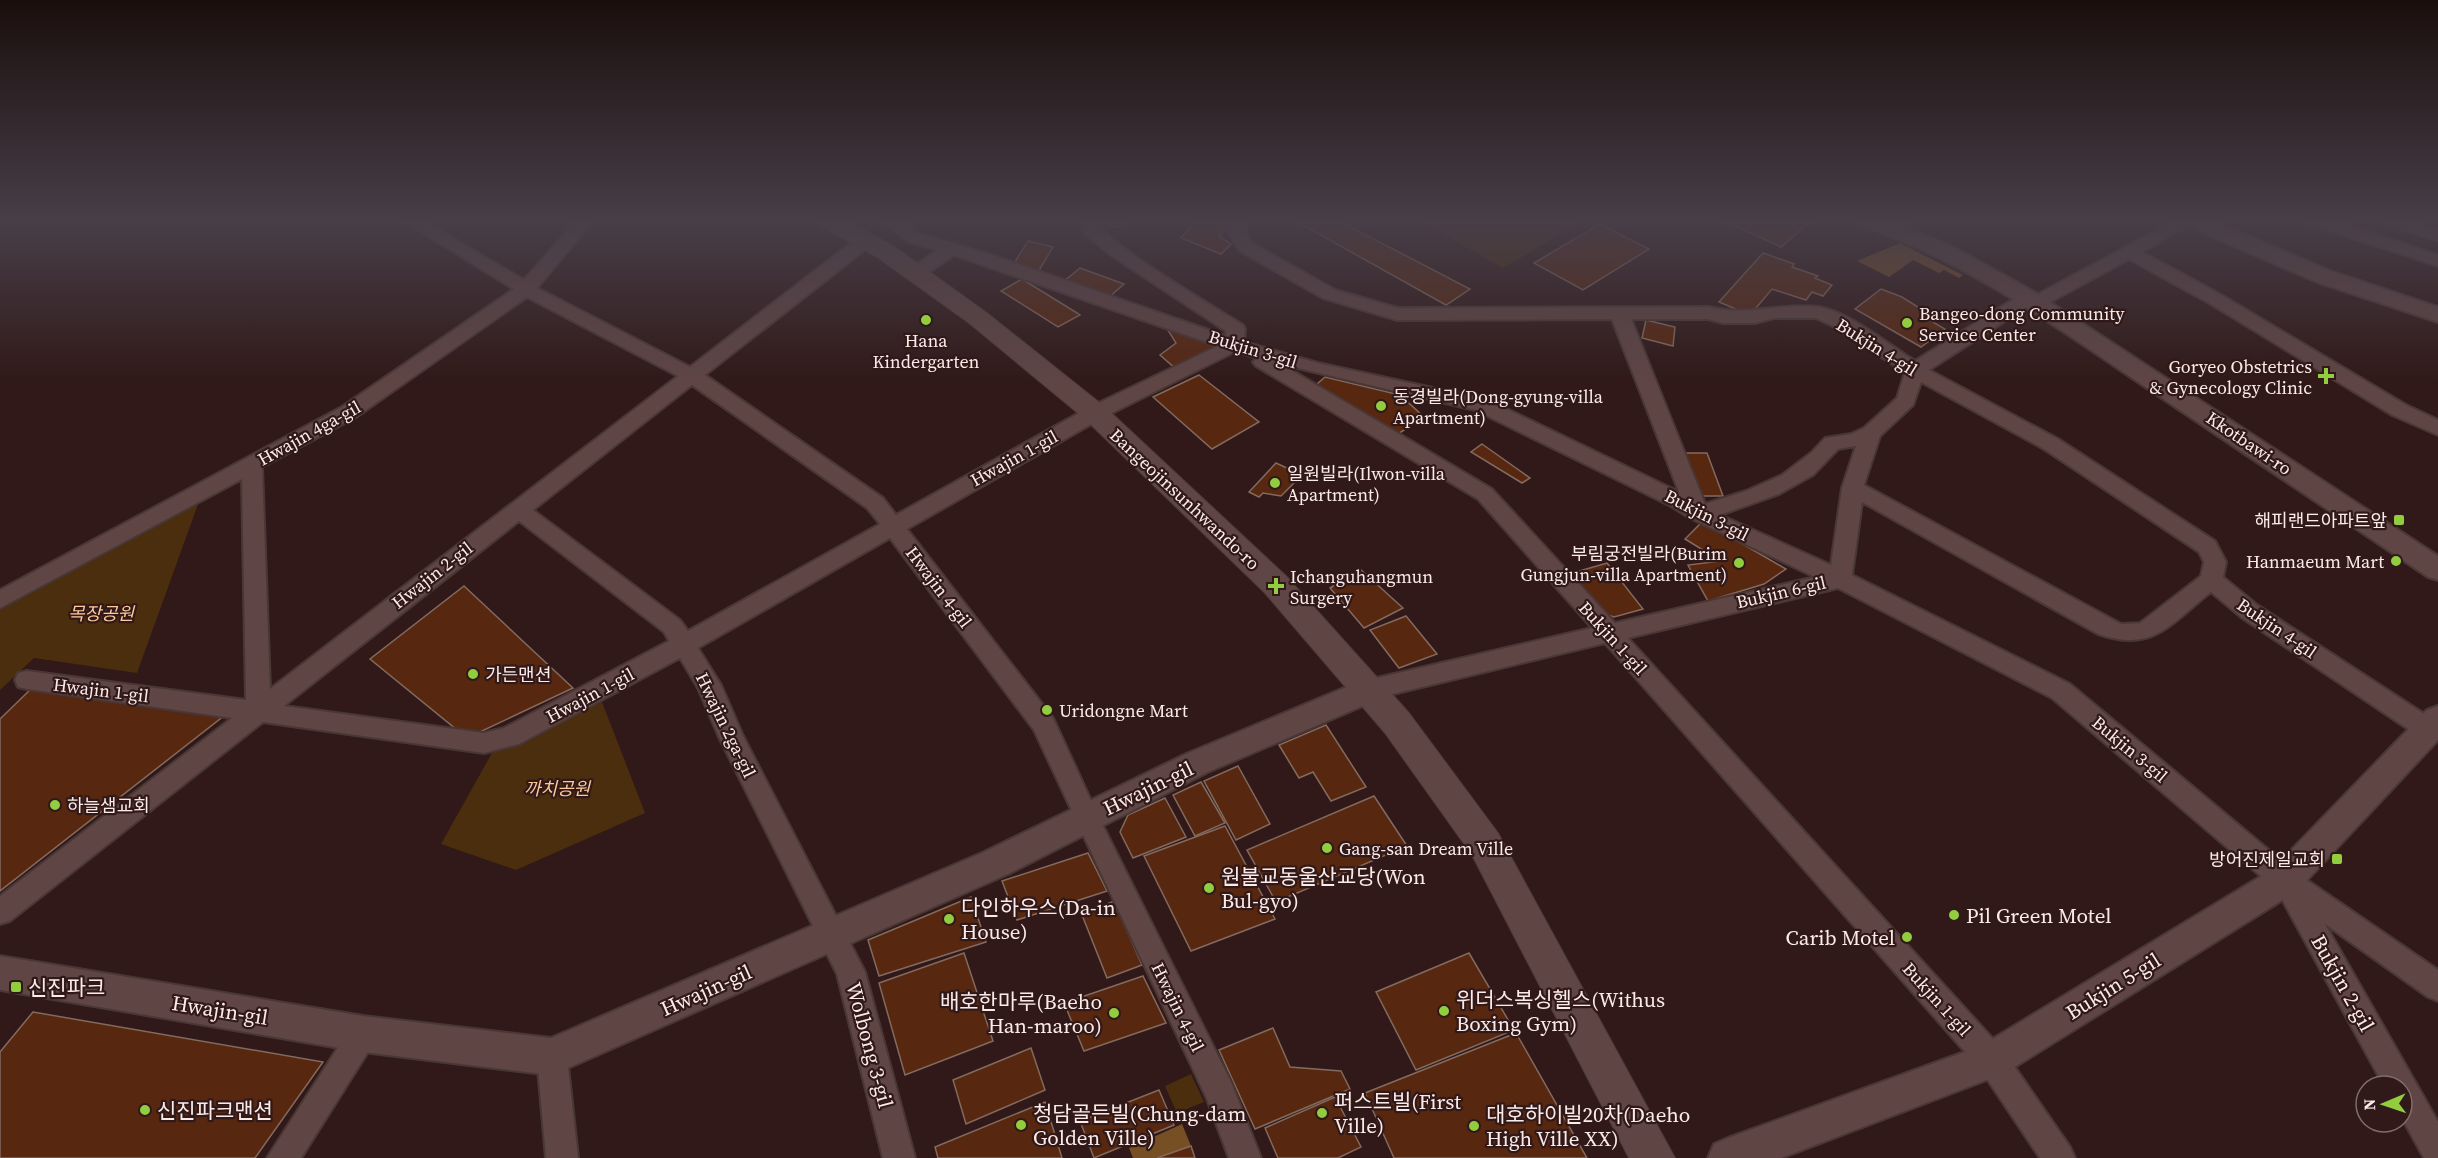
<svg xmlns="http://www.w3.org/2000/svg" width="2438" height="1158" viewBox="0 0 2438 1158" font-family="'Source Serif 4','Noto Sans KR',serif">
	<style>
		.green { fill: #4b2e0e }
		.forest { fill: #774f25 }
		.building { fill: #572710; stroke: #836a5f; stroke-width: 1.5 }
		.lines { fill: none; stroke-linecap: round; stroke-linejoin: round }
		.minor-casing { stroke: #493736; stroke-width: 4 }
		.tertiary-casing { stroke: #493736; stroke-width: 4 }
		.secondary-casing { stroke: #493736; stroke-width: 2 }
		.minor { fill: #5f4544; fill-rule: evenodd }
		.tertiary { fill: #5f4544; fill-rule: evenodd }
		.secondary { fill: #5f4544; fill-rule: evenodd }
		.poi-dot { fill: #91cd3f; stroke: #301918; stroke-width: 2 }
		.labels { text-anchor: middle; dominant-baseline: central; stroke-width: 4.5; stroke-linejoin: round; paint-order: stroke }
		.poi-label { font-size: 18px; fill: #faeae8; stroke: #301918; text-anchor: start }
		.street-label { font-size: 18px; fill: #faeae8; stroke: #301918 }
		.park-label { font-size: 18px; font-style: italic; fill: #feca98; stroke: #301918 }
		.near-street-label { font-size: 21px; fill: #faeae8; stroke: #301918 }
		.near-poi-label { font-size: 21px; fill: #faeae8; stroke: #301918; text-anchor: start }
	</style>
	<rect width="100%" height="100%" fill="#301918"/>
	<g class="green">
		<path d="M1418 220H1577L1581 222 1503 268Z"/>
		<path d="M201 496 137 673 34 658 0 690V608Z"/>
		<path d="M602 702 645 813 516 870 441 844 492 753Z"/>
		<path d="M1191 1074 1204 1102 1177 1113 1165 1086Z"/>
	</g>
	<g class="forest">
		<path d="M1900 243 1963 275 1959 278 1944 270 1939 273 1913 260 1889 277 1857 261Z"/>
		<path d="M1182 1124 1191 1146 1157 1158H1133L1129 1148Z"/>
	</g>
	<g class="building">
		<path d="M1098 220H1125L1120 227 1097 222Z"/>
		<path d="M1196 220H1234L1219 236 1231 244 1221 254 1181 238Z"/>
		<path d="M1294 220H1337L1470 289 1446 305Z"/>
		<path d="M1722 220H1812L1781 247Z"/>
		<path d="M1600 224 1649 249 1583 290 1534 263Z"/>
		<path d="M1028 241 1053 247 1038 272 1013 265Z"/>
		<path d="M1763 253 1794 264 1792 267 1818 276 1815 278 1832 285 1823 296 1812 292 1806 300 1772 289 1750 315 1719 302Z"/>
		<path d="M1080 268 1124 284 1108 298 1064 281Z"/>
		<path d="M1022 279 1077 313 1080 315 1058 327 1001 291Z"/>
		<path d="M1881 289 1902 297 1921 309 1924 317 1945 329 1921 347 1855 309Z"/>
		<path d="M1646 320 1675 327 1673 346 1642 338Z"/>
		<path d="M1166 327 1219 346 1175 368 1160 355 1176 343Z"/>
		<path d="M1199 375 1259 422 1212 449 1153 397Z"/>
		<path d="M1325 377 1400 395 1424 417 1398 434 1316 385Z"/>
		<path d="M1482 444 1530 478 1522 483 1471 452Z"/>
		<path d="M1685 453H1707L1723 496H1701Z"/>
		<path d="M1276 463 1302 475 1281 496 1263 493 1259 497 1249 492Z"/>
		<path d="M1703 521 1786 569 1764 584 1708 601 1688 565 1721 561 1685 539Z"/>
		<path d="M1607 563 1643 609 1614 617 1599 612 1569 574Z"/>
		<path d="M1360 569 1403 608 1364 628 1330 588Z"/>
		<path d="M464 586 573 688 467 738 370 659Z"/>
		<path d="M1406 616 1437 654 1399 668 1370 630Z"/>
		<path d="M33 687 234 708 0 891V719Z"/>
		<path d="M1326 725 1366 787 1331 801 1313 772 1299 778 1279 745Z"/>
		<path d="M1238 766 1270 824 1236 840 1204 781Z"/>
		<path d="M1201 782 1225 823 1195 836 1173 795Z"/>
		<path d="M1374 796 1407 846 1276 902 1247 850Z"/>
		<path d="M1165 798 1186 837 1133 858 1120 832 1128 815Z"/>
		<path d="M1225 826 1275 919 1191 951 1144 856Z"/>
		<path d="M1088 853 1107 891 1017 920 1002 881Z"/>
		<path d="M971 897 986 942 879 976 868 940Z"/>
		<path d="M1114 901 1142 965 1107 978 1082 915Z"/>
		<path d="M964 953 993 1041 905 1075 879 983Z"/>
		<path d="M1469 953 1514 1030 1416 1070 1376 992Z"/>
		<path d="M1143 976 1166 1023 1084 1051 1064 1003Z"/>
		<path d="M33 1012 323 1062 255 1158H0V1052Z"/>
		<path d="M1273 1028 1290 1067 1341 1071 1350 1089 1255 1129 1219 1050Z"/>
		<path d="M1516 1033 1587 1158H1394L1365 1093Z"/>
		<path d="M1031 1048 1045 1090 966 1124 953 1080Z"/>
		<path d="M1159 1090 1174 1125 1094 1158 1080 1121Z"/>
		<path d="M1335 1097 1361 1147 1338 1158H1278L1265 1128Z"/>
		<path d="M1045 1102 1062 1158H938L935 1147Z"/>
		<path d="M1191 1146 1195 1158H1157Z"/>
	</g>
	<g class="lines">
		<defs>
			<g id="minor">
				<path d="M402 220H422L524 280 577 220H594L537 288 690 367 859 237H871L874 241 871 245 705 375 883 498 896 515 1088 408 1218 346 954 255 922 277H910L907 273 910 269 938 250 909 242 879 220H899L921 234 992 255 1226 336V331L1111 255 1085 234 1080 220H1096C1104 243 1216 308 1243 325L1245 329 1244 342 1318 363 1488 400 1679 492 1612 319 1397 320 1323 298 1240 251 1228 233 1232 220H1248L1246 233 1252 243 1335 290 1398 308 1709 307C1746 317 1781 302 1819 307 1849 312 1889 345 1915 361L2022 294 2028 293 2035 296 2176 220H2197L2142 252 2223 296 2406 405 2438 420V435L2392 415 2211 304 2129 259 2041 307 2028 306 1929 370 2058 439 2215 541 2226 562 2223 577 2257 605 2438 723V737L2429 740 2420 737 2241 617 2211 592C2170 624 2154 653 2098 634L1862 502 1852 575 2070 684 2295 872 2438 970V1001L2428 997 2325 924 2438 1122V1158H2424L2402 1118V1086H2384L2277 890 2052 698 1838 588 1628 638 2003 1050 2070 1147 2075 1158H2040L1981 1070 1605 643 1368 700 1359 697 1356 690 1359 683 1368 680 1592 628 1478 499 1256 366 1253 362 1257 358 1236 351 1102 418 907 529 1053 718 1098 816 1231 1082 1261 1158H1229L1207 1099 1034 730 890 538 698 648 721 685 743 736 865 972 915 1158H883L837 974 719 737 698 688 680 658 519 744 484 753 263 722 10 921 0 924V896L232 718 27 689 18 687 15 680 18 673 27 671 246 700 242 479 0 608V590L342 407 514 289ZM527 297 678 376 270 689 262 467 356 417ZM1774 318H1816L1831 325 1905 372 1897 398 1864 428 1851 434 1825 438 1812 452 1782 475 1746 491 1705 504 1631 319H1708L1723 323H1755ZM1281 364 1475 410 1671 506 1690 518 1815 577 1615 623 1492 489ZM1921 382 2044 449 2199 552 2204 562 2201 576 2140 623 2121 624 1864 485 1880 436 1913 405ZM692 385 867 508 880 524 688 631 680 620 533 510ZM1856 446 1842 488 1831 565 1720 515 1779 494 1813 475 1838 449ZM519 521 664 632 669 641 504 728 484 733 284 706Z"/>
				<path d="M1893 220H1912L1898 232H1886L1883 228Z"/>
				<path d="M2307 220H2332L2438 255V266L2309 224Z"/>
				<path d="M2384 220H2408L2438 230V241L2386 224Z"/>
				<path d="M363 1020 373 1024 378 1034 373 1044 301 1158H267L353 1024Z"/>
				<path d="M552 1042 563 1047 567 1057 578 1158H546L537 1057 541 1047Z"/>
			</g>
			<g id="tertiary">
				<path d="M1855 220H1888L1916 231 1957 249 2036 293 2438 556V580L2428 577C2331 512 2235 447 2138 382 2049 322 1961 258 1858 225Z"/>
				<path d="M2182 220H2211L2333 272 2438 307V322L2317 282 2185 225Z"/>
				<path d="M1368 678 1379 681 1383 690 1379 699 1208 772 1008 874 552 1075 363 1052 0 990V956L363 1016 551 1038 984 852 1186 754Z"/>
				<path d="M2438 706V740L2297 891 2005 1073 1781 1158H1708L1714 1144 1728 1138 1981 1046 2273 869 2427 710Z"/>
			</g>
			<path id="secondary" d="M815 220H845L895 247 987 313 1105 407 1286 576 1409 713 1498 833 1675 1158H1629L1472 855 1385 733 1264 592 1085 419 969 323 877 257 819 225Z"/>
		</defs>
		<use href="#minor" class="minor-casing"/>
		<use href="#tertiary" class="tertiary-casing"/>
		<use href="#secondary" class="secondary-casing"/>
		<use href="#minor" class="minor"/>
		<use href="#tertiary" class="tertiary"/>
		<use href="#secondary" class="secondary"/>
	</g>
	<linearGradient id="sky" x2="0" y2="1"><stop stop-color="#1a0e0d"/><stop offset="0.58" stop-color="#483e48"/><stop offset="1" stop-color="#483e48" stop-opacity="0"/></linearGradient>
	<rect width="2438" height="382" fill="url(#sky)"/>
	<g class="poi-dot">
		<circle cx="926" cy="320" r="6"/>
		<circle cx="1907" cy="323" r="6"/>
		<path d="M2323 367h6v6h6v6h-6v6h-6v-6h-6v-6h6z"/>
		<circle cx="1381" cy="406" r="6"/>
		<circle cx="1275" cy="483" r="6"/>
		<rect x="2393" y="514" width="12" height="12" rx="3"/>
		<circle cx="2396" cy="561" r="6"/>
		<circle cx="1739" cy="563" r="6"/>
		<path d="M1273 577h6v6h6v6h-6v6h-6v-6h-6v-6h6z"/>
		<circle cx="473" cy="674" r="6"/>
		<circle cx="1047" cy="710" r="6"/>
		<circle cx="55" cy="805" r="6"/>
		<circle cx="1327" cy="848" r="6"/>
		<rect x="2331" y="853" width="12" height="12" rx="3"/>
		<circle cx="1209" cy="888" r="6"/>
		<circle cx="1954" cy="915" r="6"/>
		<circle cx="949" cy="919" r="6"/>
		<circle cx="1907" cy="937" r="6"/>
		<rect x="10" y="981" width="12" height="12" rx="3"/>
		<circle cx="1444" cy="1011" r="6"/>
		<circle cx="1114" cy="1013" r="6"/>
		<circle cx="145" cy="1110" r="6"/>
		<circle cx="1322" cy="1113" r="6"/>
		<circle cx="1021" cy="1125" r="6"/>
		<circle cx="1474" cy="1126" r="6"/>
	</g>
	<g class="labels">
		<g class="poi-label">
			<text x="1919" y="313">Bangeo-dong Community<tspan x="1919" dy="21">Service Center</tspan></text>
			<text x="926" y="340" text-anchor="middle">Hana<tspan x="926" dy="21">Kindergarten</tspan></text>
			<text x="2312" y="366" text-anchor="end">Goryeo Obstetrics<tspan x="2312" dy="21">&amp; Gynecology Clinic</tspan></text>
			<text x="1393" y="396">동경빌라(Dong-gyung-villa<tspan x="1393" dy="21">Apartment)</tspan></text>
			<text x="1287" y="473">일원빌라(Ilwon-villa<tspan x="1287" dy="21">Apartment)</tspan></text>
			<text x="2387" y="520" text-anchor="end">해피랜드아파트앞</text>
			<text x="1727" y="553" text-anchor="end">부림궁전빌라(Burim<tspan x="1727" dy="21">Gungjun-villa Apartment)</tspan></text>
			<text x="2384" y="561" text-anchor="end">Hanmaeum Mart</text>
			<text x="1290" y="576">Ichanguhangmun<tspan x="1290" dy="21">Surgery</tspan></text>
			<text x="485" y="674">가든맨션</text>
			<text x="1059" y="710">Uridongne Mart</text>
			<text x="67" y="805">하늘샘교회</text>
			<text x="1339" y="848">Gang-san Dream Ville</text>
			<text x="2325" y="859" text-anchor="end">방어진제일교회</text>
		</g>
		<g class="street-label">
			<text transform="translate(1877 347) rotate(32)">Bukjin 4-gil</text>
			<text transform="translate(1253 349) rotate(17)">Bukjin 3-gil</text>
			<text transform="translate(309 433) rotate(-29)">Hwajin 4ga-gil</text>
			<text transform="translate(2249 443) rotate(34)">Kkotbawi-ro</text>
			<text transform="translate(1014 458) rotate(-29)">Hwajin 1-gil</text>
			<text transform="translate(1185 499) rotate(43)">Bangeojinsunhwando-ro</text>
			<text transform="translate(1707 515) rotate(27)">Bukjin 3-gil</text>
			<text transform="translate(432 575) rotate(-38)">Hwajin 2-gil</text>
			<text transform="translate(939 587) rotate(53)">Hwajin 4-gil</text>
			<text transform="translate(1781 592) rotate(-13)">Bukjin 6-gil</text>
			<text transform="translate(2277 628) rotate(34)">Bukjin 4-gil</text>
			<text transform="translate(1613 638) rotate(48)">Bukjin 1-gil</text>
			<text transform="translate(101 690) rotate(7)">Hwajin 1-gil</text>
			<text transform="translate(590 695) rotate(-28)">Hwajin 1-gil</text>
			<text transform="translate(726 725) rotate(64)">Hwajin 2ga-gil</text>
			<text transform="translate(2130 749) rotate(40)">Bukjin 3-gil</text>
			<text transform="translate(1937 999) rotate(48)">Bukjin 1-gil</text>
			<text transform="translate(1178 1007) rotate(64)">Hwajin 4-gil</text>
		</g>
		<g class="park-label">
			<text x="101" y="613">목장공원</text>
			<text x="557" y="788">까치공원</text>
		</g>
		<g class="near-street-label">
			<text transform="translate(1148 788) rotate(-26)">Hwajin-gil</text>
			<text transform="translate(2343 983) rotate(61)">Bukjin 2-gil</text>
			<text transform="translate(2113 986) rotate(-32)">Bukjin 5-gil</text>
			<text transform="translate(706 990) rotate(-24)">Hwajin-gil</text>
			<text transform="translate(220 1010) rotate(9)">Hwajin-gil</text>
			<text transform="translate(870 1045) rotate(75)">Wolbong 3-gil</text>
		</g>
		<g class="near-poi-label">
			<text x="1221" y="876">원불교동울산교당(Won<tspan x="1221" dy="24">Bul-gyo)</tspan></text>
			<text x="961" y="907">다인하우스(Da-in<tspan x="961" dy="24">House)</tspan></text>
			<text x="1966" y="915">Pil Green Motel</text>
			<text x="1895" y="937" text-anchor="end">Carib Motel</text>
			<text x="28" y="987">신진파크</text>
			<text x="1456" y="999">위더스복싱헬스(Withus<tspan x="1456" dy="24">Boxing Gym)</tspan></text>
			<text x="1102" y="1001" text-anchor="end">배호한마루(Baeho<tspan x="1102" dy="24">Han-maroo)</tspan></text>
			<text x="1334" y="1101">퍼스트빌(First<tspan x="1334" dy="24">Ville)</tspan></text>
			<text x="157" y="1110">신진파크맨션</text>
			<text x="1033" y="1113">청담골든빌(Chung-dam<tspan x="1033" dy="24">Golden Ville)</tspan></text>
			<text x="1486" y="1114">대호하이빌20차(Daeho<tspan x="1486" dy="24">High Ville XX)</tspan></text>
		</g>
	</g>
	<g transform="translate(2384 1104) rotate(268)"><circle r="28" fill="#301918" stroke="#816d6b" stroke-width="1.5"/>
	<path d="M0-4.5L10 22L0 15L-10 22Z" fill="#91cd3f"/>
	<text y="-9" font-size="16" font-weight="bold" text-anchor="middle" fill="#faeae8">N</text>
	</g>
</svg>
